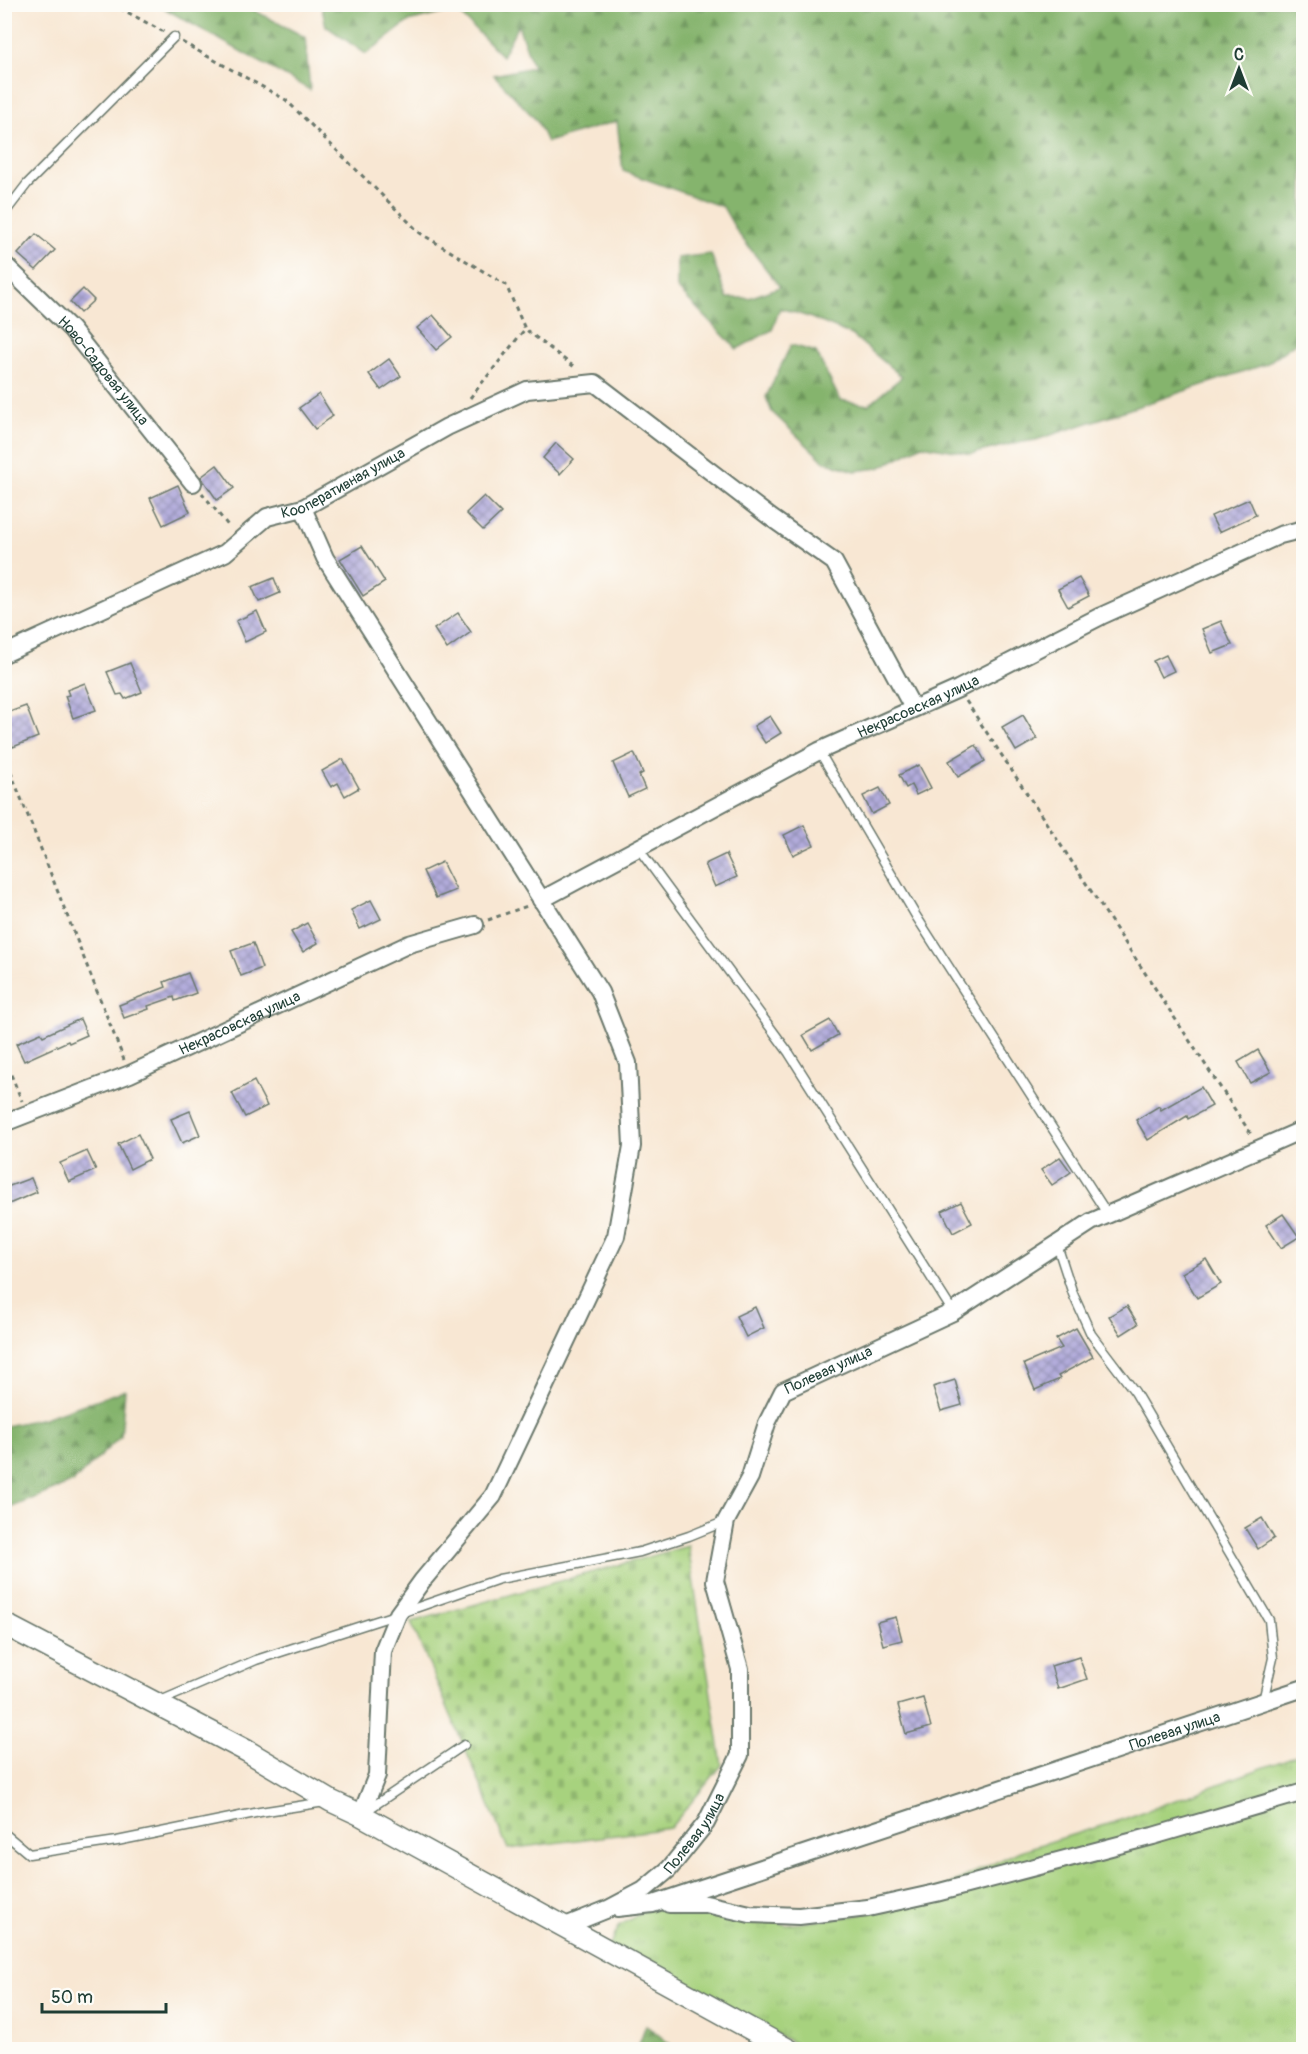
<svg xmlns="http://www.w3.org/2000/svg" width="1308" height="2054" viewBox="0 0 1308 2054" font-family="Pangolin,sans-serif">
	<style>
		.grass { fill: url(#grass-tufts); stroke: #638859; stroke-width: 1.5 }
		.forest { fill: url(#forest-firs); stroke: #527850; stroke-width: 1.5 }
		.cemetery { fill: url(#cemetery-stones); stroke: #638859; stroke-width: 1.5 }
		.building { fill: url(#building-cross-hatch) }
		.lines { fill: none; stroke-linecap: round; stroke-linejoin: round }
		.service-casing { stroke: #6b786c; stroke-width: 11 }
		.minor-casing { stroke: #6b786c; stroke-width: 20 }
		.tertiary-casing { stroke: #6b786c; stroke-width: 24 }
		.path { stroke: #6b786c; stroke-width: 3; stroke-dasharray: 4.5 4.5; stroke-linecap: butt }
		.service { stroke: #fff; stroke-width: 8 }
		.minor { stroke: #fff; stroke-width: 16 }
		.tertiary { stroke: #fff; stroke-width: 21 }
		.labels { text-anchor: middle; dominant-baseline: central; stroke-width: 4.5; stroke-linejoin: round; paint-order: stroke }
		.street-label { font-size: 15px; fill: #1f3d34; stroke: #fdfcf7 }
	</style>
	<defs>
		<pattern id="grass-tufts" width="24" height="20" patternUnits="userSpaceOnUse" patternTransform="scale(1.5)"><rect width="24" height="20" fill="#a7d27e"/><path d="M3 7l-1-3M5 7V3M7 7l1-3M15 17l-1-3M17 17v-4M19 17l1-3" fill="none" stroke="#8fb56e"/></pattern>
		<pattern id="forest-firs" width="22" height="20" patternUnits="userSpaceOnUse" patternTransform="scale(1.5)"><rect width="22" height="20" fill="#85b46d"/><path d="M5 1l3.5 6h-7zM16 11l3.5 6h-7z" fill="#6c945a"/></pattern>
		<pattern id="cemetery-stones" width="16" height="16" patternUnits="userSpaceOnUse" patternTransform="scale(1.5)"><rect width="16" height="16" fill="#a7d27e"/><path d="M2 7V4a2 2 0 0 1 4 0v3zM10 15v-3a2 2 0 0 1 4 0v3z" fill="#8fb56e"/></pattern>
		<pattern id="building-cross-hatch" width="8" height="8" patternUnits="userSpaceOnUse" patternTransform="scale(1.5)"><rect width="8" height="8" fill="#b2acdb"/><path d="M0 0l8 8M0 8l8-8" fill="none" stroke="#908db2"/></pattern>
	</defs>
	<rect width="100%" height="100%" fill="#fdfcf7"/>
	<filter id="ink" filterUnits="userSpaceOnUse"><feTurbulence type="fractalNoise" baseFrequency=".0167" numOctaves="2"/><feDisplacementMap in="SourceGraphic" scale="12" xChannelSelector="R" yChannelSelector="G"/><feConvolveMatrix kernelMatrix="1 2 1 2 8 2 1 2 1" color-interpolation-filters="sRGB"/></filter>
	<filter id="wash" filterUnits="userSpaceOnUse"><feTurbulence type="fractalNoise" baseFrequency=".008" numOctaves="4" result="noise"/><feDisplacementMap in="SourceGraphic" scale="24" xChannelSelector="R" yChannelSelector="G"/><feGaussianBlur stdDeviation="1.35" result="paint"/><feColorMatrix in="noise" values="0 0 0 0 0 0 0 0 0 0 0 0 0 0 0 0 0 1.4 0 .05"/><feComposite in="paint" operator="in"/></filter>
	<g filter="url(#wash)">
		<rect width="100%" height="100%" fill="#f8e7d3"/>
		<path class="grass" d="M1303 1753V2049H805L609 1946 620 1925 648 1909 741 1911 787 1925 858 1915 927 1895 1020 1851 1124 1819Z"/>
		<g class="forest">
			<path d="M158 5H244L305 37 310 90Z"/>
			<path d="M321 5H1303V337L1266 364 1036 440 1011 444 972 454 922 445 879 468 855 471 824 461 772 412 766 397 791 345 816 352 840 400 868 405 902 377 852 335 809 317 780 308 772 330 737 349 677 288V258L711 254 727 298H749L780 287 738 233 723 207 623 171 617 121 547 142 537 121 494 75 533 67 518 25 502 56 456 10 408 22 366 54 326 26Z"/>
			<path d="M125 1390 121 1436 73 1482 5 1510V1426L44 1418Z"/>
			<path d="M646 2025 676 2049H637Z"/>
		</g>
		<path class="cemetery" d="M688 1546 722 1765 670 1828 508 1849 411 1622Z"/>
		<g id="blocks">
			<g class="building">
				<path d="M36 234 55 250 36 270 18 254Z"/>
				<path d="M83 289 94 300 80 313 70 302Z"/>
				<path d="M433 315 452 337 436 350 417 328Z"/>
				<path d="M389 359 401 376 381 390 369 374Z"/>
				<path d="M319 394 333 416 315 429 299 408Z"/>
				<path d="M556 443 574 459 560 474 543 458Z"/>
				<path d="M217 465 234 488 217 500 201 477Z"/>
				<path d="M178 485 190 512 163 525 150 498Z"/>
				<path d="M484 496 501 513 483 530 466 513Z"/>
				<path d="M1249 499 1256 515 1219 532 1211 516Z"/>
				<path d="M362 546 385 582 363 596 340 559Z"/>
				<path d="M274 578 280 593 259 602 252 587Z"/>
				<path d="M1079 578 1089 596 1068 607 1058 589Z"/>
				<path d="M257 611 266 632 245 642 236 621Z"/>
				<path d="M458 613 471 632 447 649 434 629Z"/>
				<path d="M1221 621 1232 645 1212 653 1202 629Z"/>
				<path d="M1166 655 1174 671 1161 677 1153 661Z"/>
				<path d="M130 663 142 692 125 699 122 694 117 695 107 672Z"/>
				<path d="M85 683 96 710 73 718 65 696 69 695 67 690Z"/>
				<path d="M26 706 38 737 13 747 4 725V714Z"/>
				<path d="M1023 715 1037 739 1016 751 1002 727Z"/>
				<path d="M770 716 781 733 765 743 754 726Z"/>
				<path d="M976 745 985 761 958 777 949 761Z"/>
				<path d="M634 753 643 773 639 775 645 789 628 797 613 763Z"/>
				<path d="M343 759 359 788 345 796 338 783 331 787 322 771Z"/>
				<path d="M919 765 931 788 916 795 911 785 906 788 899 775Z"/>
				<path d="M880 788 889 805 872 814 863 796Z"/>
				<path d="M804 825 814 845 793 855 784 835Z"/>
				<path d="M726 854 737 877 715 887 705 864Z"/>
				<path d="M442 862 456 890 436 898 423 871Z"/>
				<path d="M371 900 381 919 360 929 351 910Z"/>
				<path d="M307 923 318 943 303 952 291 932Z"/>
				<path d="M253 943 262 968 241 976 231 951Z"/>
				<path d="M188 973 196 993 175 1001 174 997 148 1006 149 1009 124 1018 119 1005 166 987 164 982Z"/>
				<path d="M80 1019 87 1035 69 1043 68 1041 24 1061 16 1044 41 1033 43 1036Z"/>
				<path d="M830 1020 838 1035 812 1050 803 1035Z"/>
				<path d="M1258 1050 1271 1072 1250 1083 1238 1062Z"/>
				<path d="M254 1081 267 1106 245 1117 232 1093Z"/>
				<path d="M1201 1087 1212 1106 1188 1119 1187 1116 1148 1140 1136 1120 1159 1106 1161 1110Z"/>
				<path d="M190 1111 200 1135 182 1143 171 1119Z"/>
				<path d="M138 1134 150 1159 130 1169 118 1144Z"/>
				<path d="M87 1151 96 1170 69 1182 60 1163Z"/>
				<path d="M1060 1157 1071 1172 1052 1185 1041 1170Z"/>
				<path d="M31 1178 37 1192 4 1206V1188Z"/>
				<path d="M961 1202 972 1223 953 1233 942 1211Z"/>
				<path d="M1283 1214 1299 1237 1281 1248 1266 1225Z"/>
				<path d="M1206 1259 1221 1284 1197 1298 1182 1273Z"/>
				<path d="M1127 1306 1138 1324 1121 1335 1109 1316Z"/>
				<path d="M755 1307 764 1328 746 1337 736 1316Z"/>
				<path d="M1076 1328 1093 1357 1058 1376 1060 1379 1035 1390 1024 1364 1062 1348 1056 1339Z"/>
				<path d="M955 1380 962 1405 941 1411 933 1387Z"/>
				<path d="M1262 1518 1274 1538 1258 1549 1245 1528Z"/>
				<path d="M896 1617 902 1640 883 1645 877 1622Z"/>
				<path d="M1079 1657 1087 1679 1058 1689 1051 1666Z"/>
				<path d="M923 1698 931 1727 906 1734 898 1705Z"/>
			</g>
		</g>
	</g>
	<g filter="url(#ink)">
		<use href="#blocks" fill-opacity="0" stroke="#6b786c" stroke-width="1.5"/>
		<g class="lines">
			<defs>
				<g id="service">
					<path d="M4 214 27 184 174 37"/>
					<path d="M819 751 916 916 1108 1215"/>
					<path d="M638 848 789 1053 953 1312"/>
					<path d="M1057 1245 1073 1294 1091 1334 1135 1392 1269 1620 1273 1658 1263 1701"/>
					<path d="M158 1702 256 1660 398 1614 499 1579 640 1552 689 1536 726 1521"/>
					<path d="M366 1811 464 1745"/>
					<path d="M4 1833 29 1854 117 1841 260 1812 325 1802"/>
				</g>
				<g id="minor">
					<path id="s1" d="M4 264 71 329 193 483"/>
					<path d="M303 508 325 558 600 992 628 1063 632 1146 616 1236 493 1496 422 1581 398 1614 383 1651 377 1775 361 1815"/>
					<path id="s2" d="M4 654 225 553 267 517 303 508 447 427 527 390 595 383 770 517 834 562 913 708"/>
					<path id="s3" d="M541 900 819 751 958 689 1101 616 1280 535 1304 529"/>
					<path id="s4" d="M4 1123 130 1074 409 944 475 925"/>
					<path d="M669 1904H706L750 1914 799 1916 868 1908 936 1893 1153 1836 1304 1792"/>
					<path id="s5" d="M617 1908 653 1904 1304 1688"/>
					<path id="s6" d="M563 1927 608 1909 644 1890 669 1869 706 1823 740 1755V1669L715 1581 726 1521 750 1477 767 1423 783 1391 953 1312 1091 1222 1304 1129"/>
				</g>
				<path id="tertiary" d="M4 1624 247 1751 331 1801 361 1815 789 2050"/>
			</defs>
			<use href="#service" class="service-casing"/>
			<use href="#minor" class="minor-casing"/>
			<use href="#tertiary" class="tertiary-casing"/>
			<g class="path">
				<path d="M112 4 164 32"/>
				<path d="M182 42 286 100 420 233 506 285 525 329 577 369"/>
				<path d="M470 398 525 329"/>
				<path d="M202 493 230 528"/>
				<path d="M966 701 1251 1134"/>
				<path d="M4 755 124 1060"/>
				<path d="M488 920 527 906"/>
				<path d="M4 1058 22 1101"/>
			</g>
			<use href="#service" class="service"/>
			<use href="#minor" class="minor"/>
			<use href="#tertiary" class="tertiary"/>
		</g>
	</g>
	<g class="labels">
		<g class="street-label">
			<text stroke="none"><textPath href="#s1" startOffset="146">Ново-Садовая улица</textPath></text>
			<text stroke="none"><textPath href="#s2" startOffset="382">Кооперативная улица</textPath></text>
			<text stroke="none"><textPath href="#s3" startOffset="424">Некрасовская улица</textPath></text>
			<text stroke="none"><textPath href="#s4" startOffset="256">Некрасовская улица</textPath></text>
			<text stroke="none"><textPath href="#s6" startOffset="688">Полевая улица</textPath></text>
			<text stroke="none"><textPath href="#s5" startOffset="586">Полевая улица</textPath></text>
			<text stroke="none"><textPath href="#s6" startOffset="166">Полевая улица</textPath></text>
		</g>
	</g>
	<rect width="1308" height="2054" fill="none" stroke="#fdfcf7" stroke-width="24"/>
	<g transform="translate(1239 69)" stroke="#fdfcf7" stroke-width="4.5" paint-order="stroke">
	<path d="M0-4.5L10 22L0 15L-10 22Z" fill="#1f3d34"/>
	<text y="-9" font-size="16" font-weight="bold" text-anchor="middle" fill="#1f3d34">С</text>
	</g>
	<path d="M42 2003v9h124v-9" fill="none" stroke="#1f3d34" stroke-width="3"/>
	<text x="51" y="2003" font-size="18" fill="#1f3d34" stroke="#fdfcf7" stroke-width="4.5" paint-order="stroke">50 m</text>
</svg>
